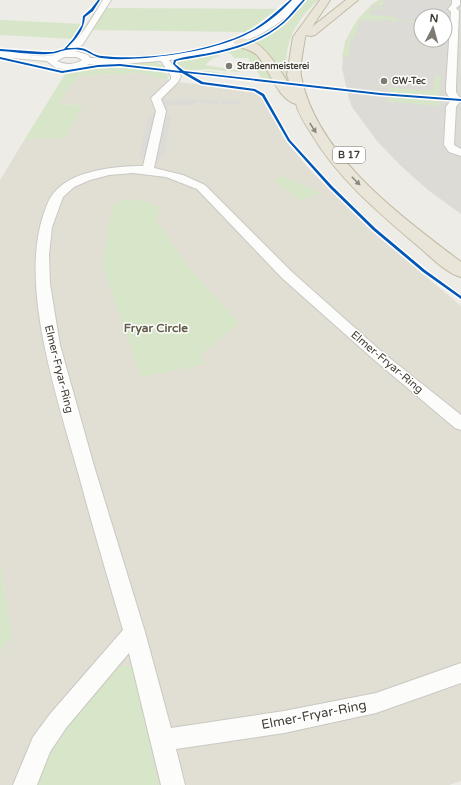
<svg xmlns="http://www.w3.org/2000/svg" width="461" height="785" viewBox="0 0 461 785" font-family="'Varela Round',sans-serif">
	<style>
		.residential { fill: #e1ded4 }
		.industrial { fill: #dddbd5; fill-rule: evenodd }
		.green { fill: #d7e6c8 }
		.parking { fill: #dcdbd7 }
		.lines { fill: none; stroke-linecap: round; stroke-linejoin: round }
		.minor-casing { stroke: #c9c8c3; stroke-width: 2 }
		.highway-casing { stroke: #c3bba4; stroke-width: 2 }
		.minor { fill: #fcfcfb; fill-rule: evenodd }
		.highway { fill: #e9e5d9; fill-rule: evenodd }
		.cycleway-casing { stroke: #fff; stroke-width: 3 }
		.cycleway { fill: #0057b8; fill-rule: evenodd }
		.oneway { fill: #8d897e }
		.poi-dot { fill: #7e7b73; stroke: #fff; stroke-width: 1.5 }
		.labels { text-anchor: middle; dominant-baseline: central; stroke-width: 3; stroke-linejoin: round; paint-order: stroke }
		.far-poi-label { font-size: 9px; font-weight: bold; fill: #423e34; stroke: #fff; text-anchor: start }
		.shield { fill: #fff; stroke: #7b7871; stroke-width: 1 }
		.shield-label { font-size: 10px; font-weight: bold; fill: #423e34 }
		.street-label { font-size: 11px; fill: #423e34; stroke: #fff }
		.neighbourhood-label { font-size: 12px; font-weight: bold; fill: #635d4c; stroke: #fff }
		.near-street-label { font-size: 13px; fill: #423e34; stroke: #fff }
	</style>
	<rect width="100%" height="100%" fill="#edece7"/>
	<path class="residential" d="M139 73 177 82 253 91 260 94 285 140 309 169 367 227 461 306V781L449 785H0V652L12 636 0 561V180L25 139 65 137 82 105 58 104 66 91 80 76Z"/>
	<path class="industrial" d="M379 0H461V214L428 190 399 164 377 141 352 107 349 99 342 68 345 42 356 22 371 5ZM421 16H445V40H421Z"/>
	<g class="green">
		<path d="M307 0H318C293 24 283 44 287 79L285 80H283L268 52 255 41 284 24Z"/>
		<path d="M379 0 383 1V6L374 5 370 8 383 7 382 9H372L370 15 396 17V19L421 22 415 21 414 23H411V21L395 20V22L391 21V20L382 19 381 21 360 20 354 39H351L348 57H342C347 33 358 14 379 0Z"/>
		<path d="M107 8 278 9 246 32 91 30Z"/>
		<path d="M0 20 83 24 74 39 0 35Z"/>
		<path d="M239 47 256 51 272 81 194 72 209 71 262 79 248 58H234L231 54 224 51Z"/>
		<path d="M215 53 220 56 213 58 205 65 241 71 238 72 206 69 186 71 179 68 175 64 180 60Z"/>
		<path d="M155 62 163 65 168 69 100 64Z"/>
		<path d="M109 66 164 71 169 76 167 80 139 73 80 76 66 91 59 104 83 105 65 138 25 139 65 74 98 67Z"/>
		<path d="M435 75H441L440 91 438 97 391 93V90L388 88 345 84 433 91Z"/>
		<path d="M390 96 439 100V106L350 98 387 101Z"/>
		<path d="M283 176 321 193 301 201 273 180Z"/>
		<path d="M130 199 153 203 160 209 156 217 157 221 188 267 239 323 200 355 205 364 141 377 102 265 112 208C116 201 123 201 130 199Z"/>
		<path d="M0 561 12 636 0 652Z"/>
		<path d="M119 666H132L159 785H38C38 751 96 692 119 666Z"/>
	</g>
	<g class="parking">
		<path d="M409 5 440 9 439 16H421V20L401 17 403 6 408 7Z"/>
		<path d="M173 99 240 101V104H222V101H219L218 104 202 103V102H196L195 105H165L163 100 185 102Z"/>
		<path d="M377 101 431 106V112L435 113V116L396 113 397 109 376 107Z"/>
		<path d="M156 113 146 160 139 156 148 116Z"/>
		<path d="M165 113 171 116 164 157 156 160Z"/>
		<path d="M402 138 427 140 426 149 419 148 418 150 426 151 425 160 399 158 400 148H408L401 147Z"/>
	</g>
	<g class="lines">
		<defs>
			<g id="minor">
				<path d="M103 0H111L83 44 75 51 88 55 90 58C139 58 188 56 234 39 246 35 257 32 267 24 277 17 285 8 294 0H303C270 40 219 53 169 60L181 76 178 82 161 99 166 111 154 168 183 175 205 185 292 272 382 352 461 415V430L455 428 372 358 282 278 197 189 166 177 133 173 109 175 90 180 74 187 63 197 52 227 49 255 50 284 60 345 94 466 145 632 171 728 284 711 376 693 461 663V683L376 713 284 733 176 749 185 785H161L129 653 66 728 50 752 37 785H13L33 737 50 714 123 630C108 579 93 528 79 476 59 403 19 289 43 216 46 208 48 200 53 194 71 170 116 166 143 166L156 111 151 98 171 79V76L161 61 121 64H89L84 67 70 70 56 68 47 61 0 57V51C16 53 34 57 49 56 74 54 91 19 103 0ZM64 57H77L82 60C74 65 64 65 57 61Z"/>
				<path d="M452 0H460V5L456 8 459 11 456 86V92L461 100 456 107 454 145 461 149V156L449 152 444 145 446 107 451 100 446 92V86L451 12 448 9 452 4Z"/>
			</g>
			<path id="highway" d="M320 0H330L312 27 346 0H358L315 35 311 36 306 35 305 37C304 47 299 66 301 76 316 155 401 216 461 262V277C446 273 431 257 419 247 379 213 338 179 311 133 305 124 299 115 296 104 277 99 269 68 257 55 251 49 237 48 233 42L235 39C261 33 279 70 291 87L287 75 293 37Z"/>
		</defs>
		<use href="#minor" class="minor-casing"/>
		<use href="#highway" class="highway-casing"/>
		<use href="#minor" class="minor"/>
		<use href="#highway" class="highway"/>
		<defs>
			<g id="cycleway">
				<path d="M98 0H100L93 11 85 17C84 30 76 39 67 48 73 48 80 47 85 49 91 52 96 56 102 56 148 61 214 51 254 29 267 21 278 10 290 0H292C282 11 270 21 257 29 224 48 184 54 146 58 131 59 116 60 101 58 94 57 88 51 81 50 77 49 71 49 66 50 60 51 55 54 48 54 32 55 16 52 0 51V49L43 52H53L64 49 73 39 82 25 83 16 91 9Z"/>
				<path d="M303 0H305C298 8 292 16 284 23 255 48 216 54 180 60L176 61 175 64 184 71 380 93 461 99V101L380 95 187 73 203 82 255 89 264 94 290 140 332 186 375 228 425 270 461 296V299L423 272 373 230 330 188 288 141 262 96 254 91 201 84 182 73 120 66 98 67 62 73 0 59V57L62 71 98 65 120 64 180 71 173 64 174 60C184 56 202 55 214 52 238 47 265 38 284 21 291 14 296 7 303 0Z"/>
			</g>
		</defs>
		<use href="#cycleway" class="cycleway-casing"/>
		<use href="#cycleway" class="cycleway"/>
	</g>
	<defs><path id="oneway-solid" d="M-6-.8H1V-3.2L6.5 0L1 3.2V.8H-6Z"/></defs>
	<g class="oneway">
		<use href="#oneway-solid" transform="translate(313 128) rotate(57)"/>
		<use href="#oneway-solid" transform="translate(356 181) rotate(45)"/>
	</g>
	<g class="poi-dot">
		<circle cx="229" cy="66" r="4"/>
		<circle cx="384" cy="81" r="4"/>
	</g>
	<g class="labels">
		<g class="far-poi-label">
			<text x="237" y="66">Straßenmeisterei</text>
			<text x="392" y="81">GW-Tec</text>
		</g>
		<rect class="shield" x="333" y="147" width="32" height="16" rx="3"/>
		<g class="shield-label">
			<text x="349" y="155">B 17</text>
		</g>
		<g class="street-label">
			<text transform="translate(387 362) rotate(40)">Elmer-Fryar-Ring</text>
			<text transform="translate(59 369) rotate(76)">Elmer-Fryar-Ring</text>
		</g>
		<g class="neighbourhood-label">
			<text x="156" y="328">Fryar Circle</text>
		</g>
		<g class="near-street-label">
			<text transform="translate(314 715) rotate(-11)">Elmer-Fryar-Ring</text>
		</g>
	</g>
	<g transform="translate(433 28) rotate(6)"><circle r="19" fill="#ffffff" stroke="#b3b2ae"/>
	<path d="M0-3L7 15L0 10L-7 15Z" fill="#7e7b73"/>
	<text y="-6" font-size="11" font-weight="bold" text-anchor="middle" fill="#423e34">N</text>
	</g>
</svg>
